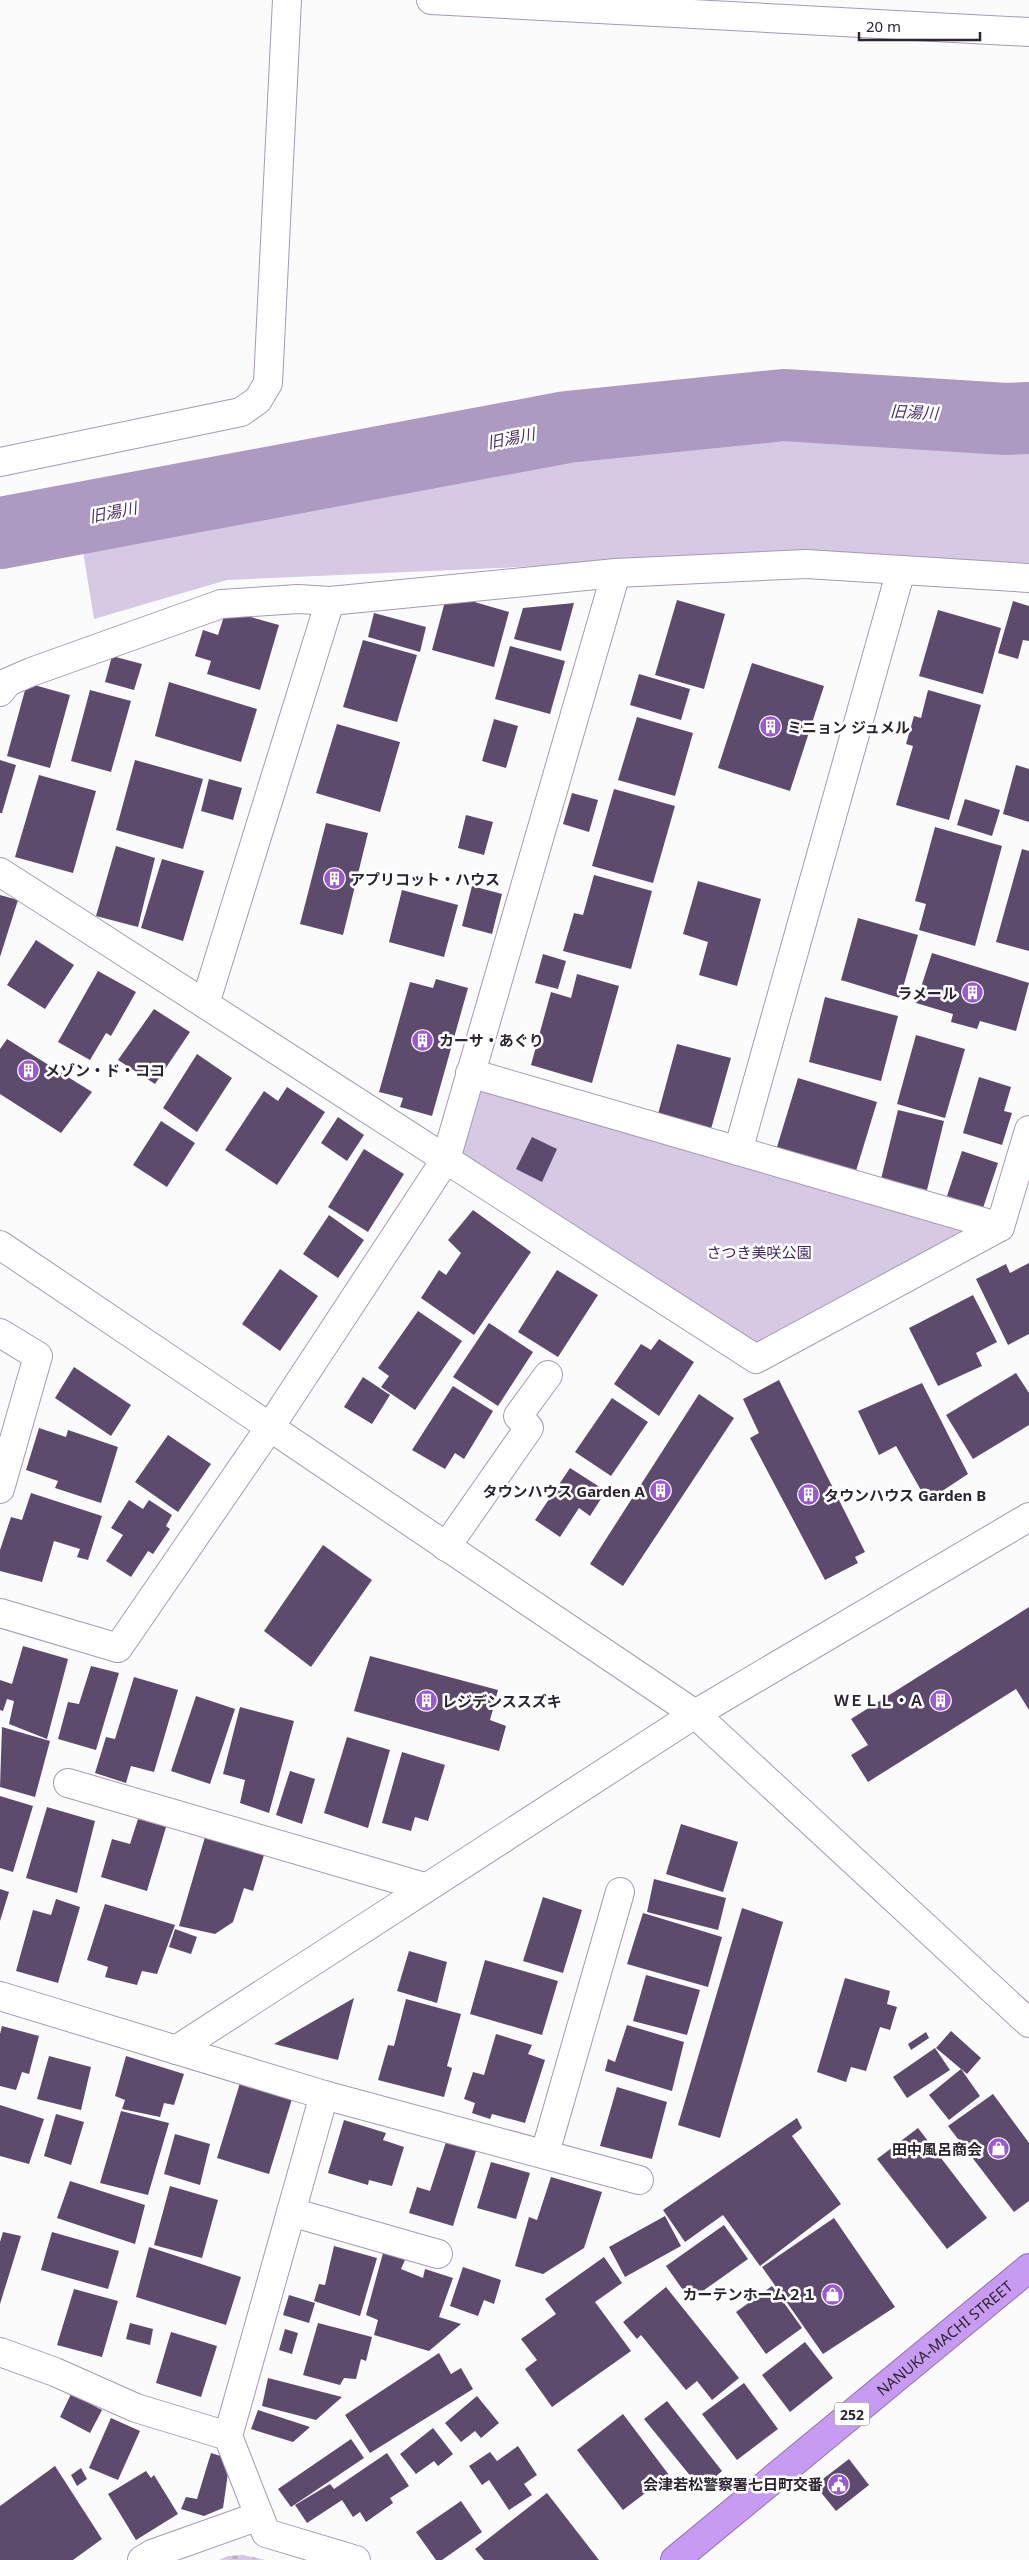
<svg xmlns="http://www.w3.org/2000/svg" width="1029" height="2560" viewBox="0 0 1029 2560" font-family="'Noto Sans','Noto Sans JP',sans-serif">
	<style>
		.cemetery { fill: url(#cemetery-stones) }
		.green { fill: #d6c9e4 }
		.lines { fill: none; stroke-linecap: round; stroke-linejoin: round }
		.river { stroke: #ad9ac1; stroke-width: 72 }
		.building { fill: #5d4b6e }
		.street-casing { stroke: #a799b4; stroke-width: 30 }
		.secondary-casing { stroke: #a799b4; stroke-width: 30 }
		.highway-casing { stroke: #9172ae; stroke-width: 30 }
		.street { stroke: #fff; stroke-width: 28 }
		.secondary { stroke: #fff; stroke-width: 28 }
		.highway { stroke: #c89bf2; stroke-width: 28 }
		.labels { text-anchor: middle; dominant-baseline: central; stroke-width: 5; stroke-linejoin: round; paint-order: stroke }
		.shield { fill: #fff; stroke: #6a666d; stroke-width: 1 }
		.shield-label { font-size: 14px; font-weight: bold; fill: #2a252f }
		.poi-label { font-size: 15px; font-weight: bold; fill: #2a252f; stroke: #fff; text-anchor: start }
		.park-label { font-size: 15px; fill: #412657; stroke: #fff }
		.street-label { font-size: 15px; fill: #2a252f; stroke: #fff }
		.water-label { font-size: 16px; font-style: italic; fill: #4c3164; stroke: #fff }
	</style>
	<defs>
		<pattern id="cemetery-stones" width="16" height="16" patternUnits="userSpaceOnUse" patternTransform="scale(1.25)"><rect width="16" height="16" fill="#d6c9e4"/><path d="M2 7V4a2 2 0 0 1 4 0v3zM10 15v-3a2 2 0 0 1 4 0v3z" fill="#b8acc4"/></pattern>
	</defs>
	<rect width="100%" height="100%" fill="#fbfbfb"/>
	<path class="cemetery" d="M243 2555 266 2560H219L228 2556Z"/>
	<g class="green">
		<path d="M785 412 1029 428V564L803 551 519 567 227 580 94 619 79 527 422 463Z"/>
		<path d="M479 1086 972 1231 756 1347 459 1156Z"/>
	</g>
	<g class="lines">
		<path class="river" d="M0 533 567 427 784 405 1006 419 1029 418"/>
	</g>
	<g class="building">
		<path d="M447 594 509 612 494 667 432 650Z"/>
		<path d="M677 600 725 614 704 689 655 675Z"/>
		<path d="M1013 601 1029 606V641L1023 640 1018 659 998 653Z"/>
		<path d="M574 603 561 651 514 639 523 608Z"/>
		<path d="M226 610 279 625 260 690 207 674 211 661 195 656 203 630 218 635Z"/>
		<path d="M938 610 1001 628 983 694 919 676Z"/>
		<path d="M374 613 426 627 420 652 368 637Z"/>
		<path d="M363 640 417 655 397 722 343 707Z"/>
		<path d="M510 646 565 661 550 714 495 699Z"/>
		<path d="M112 656 142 664 134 690 105 682Z"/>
		<path d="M752 663 824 686 790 791 718 768Z"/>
		<path d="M639 674 690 689 681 720 630 705Z"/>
		<path d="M169 682 257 709 241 762 155 736Z"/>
		<path d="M27 683 70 695 50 768 7 756Z"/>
		<path d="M90 690 131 701 111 772 71 761Z"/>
		<path d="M928 690 981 705 949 820 896 805 913 746 906 744 914 716 921 718Z"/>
		<path d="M637 717 693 733 675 796 618 780Z"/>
		<path d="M494 719 518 726 506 768 482 761Z"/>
		<path d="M337 724 400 742 380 812 316 793Z"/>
		<path d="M0 760 16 765 2 813H0Z"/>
		<path d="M135 760 203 779 183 849 116 830Z"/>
		<path d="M1016 765 1029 769V822L1003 814Z"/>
		<path d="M39 775 96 791 73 873 15 857Z"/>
		<path d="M209 779 242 788 233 820 201 811Z"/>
		<path d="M614 789 675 806 653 883 592 866Z"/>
		<path d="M572 793 598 800 589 832 563 824Z"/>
		<path d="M965 799 1000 810 992 836 957 825Z"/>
		<path d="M466 815 493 822 484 855 458 848Z"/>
		<path d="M326 823 368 833 343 935 300 924Z"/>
		<path d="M935 827 1002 846 975 946 919 930 926 904 915 901Z"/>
		<path d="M116 846 155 858 138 927 96 916Z"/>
		<path d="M1022 849 1029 851V951L996 942Z"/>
		<path d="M162 859 204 871 183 941 141 928Z"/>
		<path d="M594 875 652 891 631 969 563 951 574 913 583 915Z"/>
		<path d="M698 881 761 899 737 986 699 975 708 942 683 934Z"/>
		<path d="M472 886 502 894 492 934 462 926Z"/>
		<path d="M402 890 458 905 444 957 389 942Z"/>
		<path d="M0 895 18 900 0 957Z"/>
		<path d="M858 918 918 935 900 998 841 980Z"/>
		<path d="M36 940 74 965 45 1009 7 985Z"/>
		<path d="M932 953 1029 983 1016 1031 980 1021 977 1029 951 1022 953 1014 916 1003Z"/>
		<path d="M543 954 566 961 558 989 535 983Z"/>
		<path d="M98 971 136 992 111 1036 106 1033 90 1060 58 1042Z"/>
		<path d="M577 974 619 986 592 1083 531 1065 551 992 571 998Z"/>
		<path d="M436 979 468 988 432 1116 400 1107 403 1098 379 1092 410 982 433 988Z"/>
		<path d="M825 997 898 1016 881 1081 809 1062Z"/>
		<path d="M154 1009 190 1032 155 1084 118 1060Z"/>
		<path d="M916 1035 965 1049 945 1118 897 1104Z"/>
		<path d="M7 1039 92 1092 61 1133 0 1094V1049Z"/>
		<path d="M677 1044 731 1058 711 1129 658 1114Z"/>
		<path d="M197 1054 232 1078 197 1132 163 1108Z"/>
		<path d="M979 1077 1011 1087 1004 1111 1012 1113 1002 1145 963 1133Z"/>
		<path d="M798 1078 877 1102 856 1171 777 1147Z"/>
		<path d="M287 1087 325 1112 277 1185 225 1150 264 1091 278 1101Z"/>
		<path d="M898 1110 944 1121 927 1190 881 1179Z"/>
		<path d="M338 1117 364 1135 347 1161 321 1143Z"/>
		<path d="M161 1121 195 1143 167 1187 133 1165Z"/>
		<path d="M532 1137 557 1149 542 1182 516 1169Z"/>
		<path d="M364 1149 404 1174 368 1232 328 1207Z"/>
		<path d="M962 1151 998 1163 983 1208 947 1196Z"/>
		<path d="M473 1210 531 1252 474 1335 421 1298 439 1270 446 1275 461 1253 448 1240Z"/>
		<path d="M329 1215 364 1240 338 1278 303 1254Z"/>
		<path d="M1029 1263V1334L1008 1345 976 1279 1006 1264 1010 1273Z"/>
		<path d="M280 1269 318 1296 280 1351 242 1324Z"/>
		<path d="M557 1270 598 1295 558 1357 518 1332Z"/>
		<path d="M973 1295 997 1342 976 1353 982 1366 938 1386 909 1328Z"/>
		<path d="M418 1311 462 1341 415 1410 381 1387 389 1376 378 1368Z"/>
		<path d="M489 1323 533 1352 498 1406 453 1377Z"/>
		<path d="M659 1339 694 1362 659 1416 614 1384 641 1344 651 1350Z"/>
		<path d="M74 1367 131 1405 111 1436 55 1398Z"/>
		<path d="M1016 1373 1029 1393V1425L973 1459 946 1415Z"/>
		<path d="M363 1377 390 1395 372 1424 344 1407Z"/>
		<path d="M779 1380 865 1552 855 1557 858 1563 825 1580 750 1438 759 1433 743 1399Z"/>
		<path d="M922 1383 968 1474 927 1501 896 1446 879 1455 858 1411Z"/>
		<path d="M453 1386 493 1411 464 1459 455 1453 445 1469 412 1450Z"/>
		<path d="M699 1394 734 1418 623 1586 590 1564Z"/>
		<path d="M612 1398 648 1422 611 1476 575 1452Z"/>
		<path d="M39 1428 66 1437 68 1430 118 1447 101 1503 55 1488 58 1481 26 1470Z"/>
		<path d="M168 1435 211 1464 178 1512 135 1482Z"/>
		<path d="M570 1468 606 1491 590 1516 579 1508 560 1537 535 1520Z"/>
		<path d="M31 1493 102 1516 88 1560 77 1557 80 1549 54 1541 42 1582 0 1571V1550L11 1517 22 1520Z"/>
		<path d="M129 1500 143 1509 149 1500 172 1515 166 1526 170 1529 153 1554 148 1551 131 1577 106 1561 123 1535 111 1528Z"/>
		<path d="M323 1545 372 1580 311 1667 264 1631Z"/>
		<path d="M1029 1607V1710L1016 1689 868 1782 851 1755 868 1745 851 1719Z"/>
		<path d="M23 1646 68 1659 47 1739 9 1724 14 1701 7 1699 3 1711 0 1710V1680L12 1684Z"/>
		<path d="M370 1656 498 1690 490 1720 506 1726 499 1751 354 1711Z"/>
		<path d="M91 1666 119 1673 96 1750 58 1739 68 1702 79 1704Z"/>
		<path d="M134 1677 178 1690 154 1772 131 1766 126 1783 95 1773 106 1737 115 1739Z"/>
		<path d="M196 1696 235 1709 210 1784 171 1771Z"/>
		<path d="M240 1707 294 1721 269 1813 240 1803 245 1780 223 1774Z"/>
		<path d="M2 1727 50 1741 35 1797 0 1787Z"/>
		<path d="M347 1737 390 1750 368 1828 324 1813Z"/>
		<path d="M402 1752 445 1765 428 1821 415 1817 411 1831 382 1823Z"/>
		<path d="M290 1771 315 1779 302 1824 276 1815Z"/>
		<path d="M0 1796 33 1806 13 1872 0 1868Z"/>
		<path d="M47 1807 95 1821 77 1893 26 1878Z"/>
		<path d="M138 1819 166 1827 147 1891 101 1877 112 1839 130 1844Z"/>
		<path d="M681 1824 738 1842 723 1892 666 1874Z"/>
		<path d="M205 1837 264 1855 253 1891 244 1888 233 1922 215 1934 179 1926Z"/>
		<path d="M654 1879 726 1898 718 1930 647 1912Z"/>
		<path d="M0 1889 9 1892 0 1921Z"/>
		<path d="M543 1897 582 1910 563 1973 523 1961Z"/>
		<path d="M56 1899 80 1907 58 1983 16 1971 33 1910 51 1915Z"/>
		<path d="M105 1904 175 1925 157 1974 142 1971 137 1985 105 1977 108 1967 87 1960Z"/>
		<path d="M742 1908 783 1922 720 2138 678 2125Z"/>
		<path d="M643 1913 722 1937 708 1987 627 1964Z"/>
		<path d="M175 1929 197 1937 191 1954 169 1947Z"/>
		<path d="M409 1951 447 1962 437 2003 397 1991Z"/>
		<path d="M485 1960 558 1981 542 2035 470 2014Z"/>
		<path d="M646 1975 700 1990 687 2035 633 2021Z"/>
		<path d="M845 1978 890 1991 887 2004 897 2007 890 2030 880 2027 866 2071 851 2067 846 2082 817 2072Z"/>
		<path d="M354 1998 338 2060 274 2044Z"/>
		<path d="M406 1999 461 2014 447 2066 452 2068 444 2097 378 2080 388 2045 394 2046Z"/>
		<path d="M627 2025 684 2042 672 2091 605 2071 608 2059 615 2062Z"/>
		<path d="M2 2026 39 2036 29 2074 22 2072 16 2090 0 2086V2034Z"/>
		<path d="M951 2031 981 2058 967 2074 936 2048Z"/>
		<path d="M926 2032 929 2038 911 2050 908 2044Z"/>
		<path d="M496 2034 532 2045 528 2054 545 2060 525 2123 492 2114 490 2119 472 2113 475 2103 464 2099 473 2072 484 2075Z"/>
		<path d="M935 2048 950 2070 907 2098 893 2077Z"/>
		<path d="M49 2056 91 2067 81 2110 37 2099Z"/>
		<path d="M126 2056 184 2074 174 2105 164 2103 160 2117 122 2109 125 2100 115 2096Z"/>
		<path d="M961 2069 980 2096 949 2120 929 2095Z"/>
		<path d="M240 2083 292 2099 269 2174 217 2158Z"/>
		<path d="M617 2087 667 2102 652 2159 600 2146Z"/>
		<path d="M993 2094 1029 2143V2201L1014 2212 948 2126Z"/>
		<path d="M0 2105 44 2119 29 2164 0 2156Z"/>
		<path d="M121 2111 169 2123 148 2195 100 2183Z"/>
		<path d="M56 2114 84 2122 71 2165 44 2156Z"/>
		<path d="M797 2118 802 2128 792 2136 841 2204 760 2266 723 2215 685 2242 663 2210Z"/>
		<path d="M344 2120 386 2133 383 2140 404 2147 392 2186 369 2180 368 2185 328 2173Z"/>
		<path d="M918 2128 987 2218 947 2249 877 2159Z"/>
		<path d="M175 2134 210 2144 200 2185 164 2174Z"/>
		<path d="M446 2142 476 2151 453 2226 409 2213 417 2187 430 2191Z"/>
		<path d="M491 2162 530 2173 516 2219 477 2208Z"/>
		<path d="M551 2177 602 2192 584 2248 543 2274 515 2266 529 2217 537 2220Z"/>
		<path d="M70 2181 145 2205 135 2244 57 2218Z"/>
		<path d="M170 2186 218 2200 202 2258 154 2245Z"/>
		<path d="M665 2216 681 2246 625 2277 609 2247Z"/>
		<path d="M834 2218 895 2307 823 2354 762 2267Z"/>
		<path d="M724 2225 748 2259 690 2300 666 2266Z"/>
		<path d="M3 2232 21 2236 0 2304V2242Z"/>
		<path d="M52 2232 119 2251 108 2289 41 2270Z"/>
		<path d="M334 2246 377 2258 360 2316 314 2301 319 2284 325 2285Z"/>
		<path d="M149 2247 241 2277 226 2325 136 2297Z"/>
		<path d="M383 2253 405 2260 401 2269 423 2278 425 2269 453 2278 439 2317 461 2324 429 2351 374 2335 378 2320 366 2315Z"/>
		<path d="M604 2257 622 2283 595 2302 631 2351 552 2407 525 2369 537 2360 521 2339 556 2314 545 2299Z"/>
		<path d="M463 2267 501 2280 494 2304 484 2300 478 2316 450 2306Z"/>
		<path d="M772 2286 802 2328 766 2354 736 2312Z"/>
		<path d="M666 2287 739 2378 712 2400 697 2381 686 2390 641 2335 637 2339 623 2322Z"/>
		<path d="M74 2289 118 2301 102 2357 57 2345Z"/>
		<path d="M289 2295 315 2303 309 2323 283 2315Z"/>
		<path d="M130 2323 153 2329 150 2345 126 2339Z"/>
		<path d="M318 2323 372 2337 366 2361 361 2359 356 2379 344 2378 340 2385 303 2375Z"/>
		<path d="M285 2329 298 2333 292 2354 279 2350Z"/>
		<path d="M171 2332 217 2346 201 2397 156 2383Z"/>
		<path d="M805 2342 833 2378 790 2412 762 2375Z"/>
		<path d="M439 2353 451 2374 461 2368 473 2389 370 2453 345 2415Z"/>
		<path d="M268 2378 342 2397 316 2420 262 2406Z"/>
		<path d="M744 2383 778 2429 737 2460 702 2414Z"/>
		<path d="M71 2394 102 2410 90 2433 60 2417Z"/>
		<path d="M477 2396 499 2423 481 2438 475 2431 461 2442 445 2423Z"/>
		<path d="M667 2401 722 2471 701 2489 644 2419Z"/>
		<path d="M258 2410 310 2427 293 2442 251 2429Z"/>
		<path d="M623 2414 669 2475 623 2510 577 2450Z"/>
		<path d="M111 2418 140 2431 118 2480 89 2468Z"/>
		<path d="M433 2428 453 2454 438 2466 434 2461 416 2474 400 2454Z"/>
		<path d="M351 2439 364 2458 291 2507 278 2489Z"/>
		<path d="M518 2446 537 2475 524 2484 532 2495 509 2510 489 2480 482 2485 469 2466 490 2452 497 2461Z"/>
		<path d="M211 2453 230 2459 223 2508 204 2516 181 2509 186 2497 197 2499Z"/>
		<path d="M387 2453 409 2486 390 2498 393 2503 366 2522 360 2512 353 2517 342 2500 307 2523 295 2505 330 2484 334 2489Z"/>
		<path d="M849 2459 869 2485 836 2511 815 2485Z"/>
		<path d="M55 2466 102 2539 73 2560H0V2506Z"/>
		<path d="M81 2468 87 2479 77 2486 71 2475Z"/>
		<path d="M146 2471 151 2478 154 2475 178 2514 136 2540 108 2494Z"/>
		<path d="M547 2493 599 2560H484L475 2549Z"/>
		<path d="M461 2501 482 2532 442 2560H436L416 2532Z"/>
	</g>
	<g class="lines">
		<defs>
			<g id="street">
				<path d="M431 0 1029 32"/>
				<path d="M0 462 241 412 258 400 268 383 287 0"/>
				<path d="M0 692 8 682 31 672 221 604 298 599 330 601 616 573 806 564 1029 578"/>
				<path d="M0 872 756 1359 1000 1227 1029 1130"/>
				<path d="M205 1004 330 601"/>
				<path d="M470 1073 1000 1227"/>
				<path d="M738 1151 901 570"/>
				<path d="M0 1333 38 1356 0 1489"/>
				<path d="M446 1547 529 1428 518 1416 548 1375"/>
				<path d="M0 1613 118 1648 270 1427 446 1159 616 573"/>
				<path d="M68 1783 424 1887"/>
				<path d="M0 1996 324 2095 639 2180"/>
				<path d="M176 2050 695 1714 1029 1517"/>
				<path d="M324 2095 228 2436 266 2533 356 2560"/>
				<path d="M545 2153 620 1892"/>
				<path d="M291 2212 438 2254"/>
				<path d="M0 2352 55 2372 136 2408 228 2436"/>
				<path d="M142 2560 152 2554 259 2516"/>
			</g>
			<path id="secondary" d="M0 1245 695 1714 1029 2023"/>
			<g id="highway">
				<path id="s1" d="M675 2560 1029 2268"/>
			</g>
		</defs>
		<use href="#street" class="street-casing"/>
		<use href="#secondary" class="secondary-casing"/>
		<use href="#highway" class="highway-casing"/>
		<use href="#street" class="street"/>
		<use href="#secondary" class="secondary"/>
		<use href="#highway" class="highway"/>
	</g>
	<defs>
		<symbol id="building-disc" viewBox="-11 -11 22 22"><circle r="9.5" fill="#9a59cf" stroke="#fff"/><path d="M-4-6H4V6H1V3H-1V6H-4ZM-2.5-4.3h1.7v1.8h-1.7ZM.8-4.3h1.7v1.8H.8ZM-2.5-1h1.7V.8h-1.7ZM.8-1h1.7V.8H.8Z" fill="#fff"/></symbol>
		<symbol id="shop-disc" viewBox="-11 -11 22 22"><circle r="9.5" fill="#9a59cf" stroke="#fff"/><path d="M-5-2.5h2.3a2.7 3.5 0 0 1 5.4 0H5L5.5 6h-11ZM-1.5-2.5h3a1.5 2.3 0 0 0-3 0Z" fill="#fff"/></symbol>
		<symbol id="civic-disc" viewBox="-11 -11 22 22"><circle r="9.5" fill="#9a59cf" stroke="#fff"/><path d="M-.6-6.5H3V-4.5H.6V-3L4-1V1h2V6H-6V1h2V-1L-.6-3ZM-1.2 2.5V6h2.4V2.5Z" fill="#fff"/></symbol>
	</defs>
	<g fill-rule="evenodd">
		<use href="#building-disc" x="758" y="714" width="25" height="25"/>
		<use href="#building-disc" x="322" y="866" width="25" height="25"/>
		<use href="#building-disc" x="960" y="980" width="25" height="25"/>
		<use href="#building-disc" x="410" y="1028" width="25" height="25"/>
		<use href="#building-disc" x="16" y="1058" width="25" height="25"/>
		<use href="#building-disc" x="648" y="1478" width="25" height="25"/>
		<use href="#building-disc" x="796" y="1482" width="25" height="25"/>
		<use href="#building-disc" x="928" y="1688" width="25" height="25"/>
		<use href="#building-disc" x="414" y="1688" width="25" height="25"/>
		<use href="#shop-disc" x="986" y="2136" width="25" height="25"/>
		<use href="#shop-disc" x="820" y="2282" width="25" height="25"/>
		<use href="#civic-disc" x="826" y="2472" width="25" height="25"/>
	</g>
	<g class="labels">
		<rect class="shield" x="834.5" y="2402.5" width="35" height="23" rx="4"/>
		<g class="shield-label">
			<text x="852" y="2414">252</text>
		</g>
		<g class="poi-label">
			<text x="787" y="727">ミニョン ジュメル</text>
			<text x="350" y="879">アプリコット・ハウス</text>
			<text x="957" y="993" text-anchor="end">ラメール</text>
			<text x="439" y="1040">カーサ・あぐり</text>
			<text x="45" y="1070">メゾン・ド・ココ</text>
			<text x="645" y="1491" text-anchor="end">タウンハウス Garden A</text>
			<text x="824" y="1495">タウンハウス Garden B</text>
			<text x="924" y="1700" text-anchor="end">ＷＥＬＬ・Ａ</text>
			<text x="442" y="1701">レジデンススズキ</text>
			<text x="982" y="2149" text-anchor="end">田中風呂商会</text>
			<text x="817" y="2294" text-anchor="end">カーテンホーム２１</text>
			<text x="823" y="2484" text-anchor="end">会津若松警察署七日町交番</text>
		</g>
		<g class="park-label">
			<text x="759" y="1252">さつき美咲公園</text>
		</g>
		<g class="street-label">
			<text stroke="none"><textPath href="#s1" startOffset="349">NANUKA-MACHI STREET</textPath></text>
		</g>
		<g class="water-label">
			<text transform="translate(914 412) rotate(3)">旧湯川</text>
			<text transform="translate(511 438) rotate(-11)">旧湯川</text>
			<text transform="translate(113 512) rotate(-11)">旧湯川</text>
		</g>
	</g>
	<path d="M859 32v8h121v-8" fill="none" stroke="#2a252f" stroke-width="2.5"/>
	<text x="866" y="32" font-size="15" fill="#2a252f" stroke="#ffffff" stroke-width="4" paint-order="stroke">20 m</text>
</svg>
